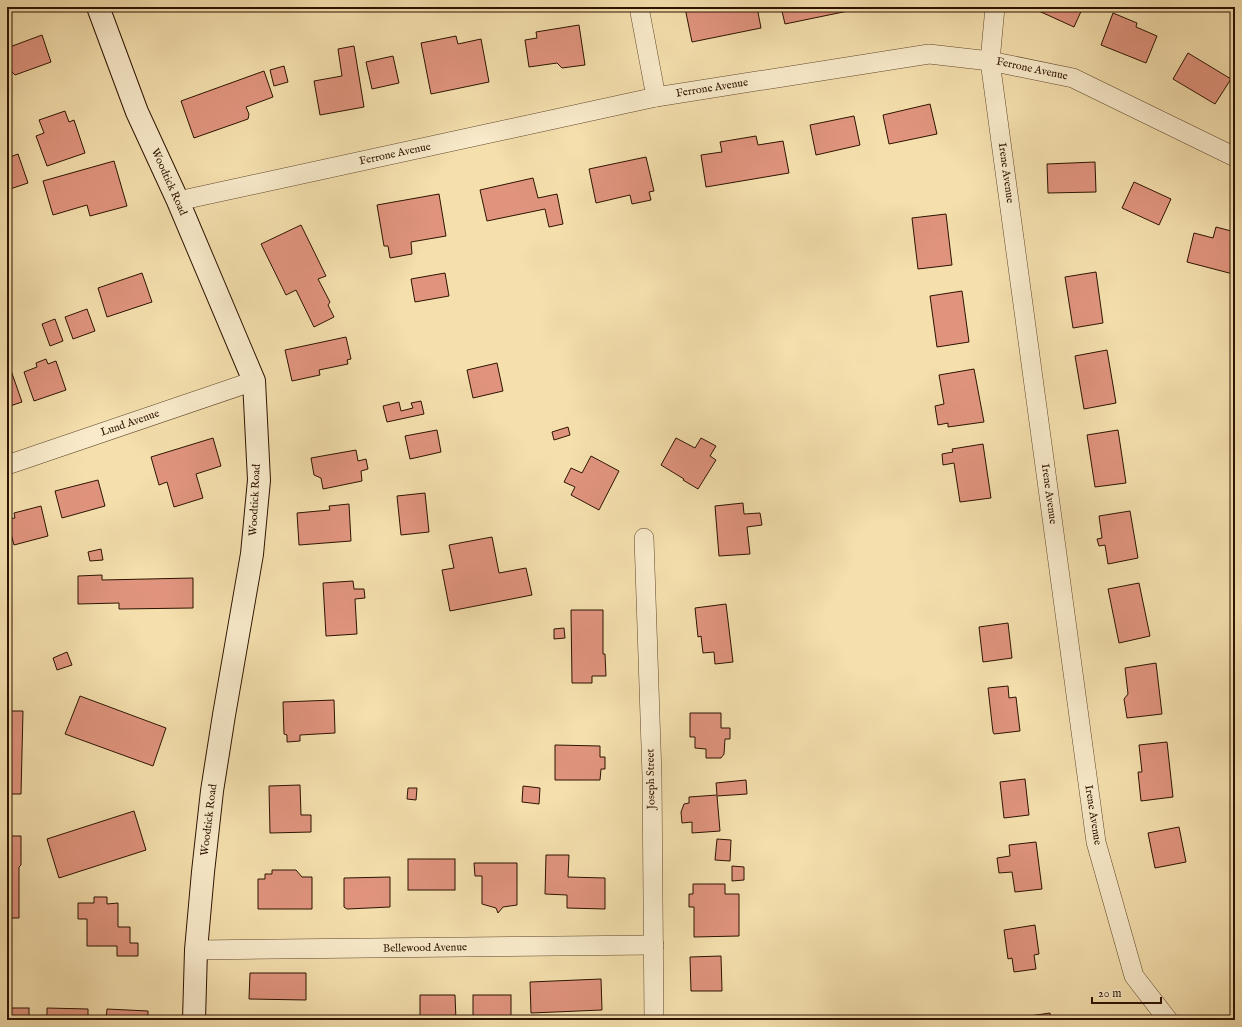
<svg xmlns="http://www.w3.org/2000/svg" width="1242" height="1027" viewBox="0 0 1242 1027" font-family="'IM FELL English',serif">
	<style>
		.building { fill: #e0947e; stroke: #2d1300 }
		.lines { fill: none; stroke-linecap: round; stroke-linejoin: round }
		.minor-casing { stroke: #5f462b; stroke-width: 20 }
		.secondary-casing { stroke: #2d1300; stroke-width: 24 }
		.minor { stroke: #f8eaca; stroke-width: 19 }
		.secondary { stroke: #f8eaca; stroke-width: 22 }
		.labels { text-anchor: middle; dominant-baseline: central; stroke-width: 3; stroke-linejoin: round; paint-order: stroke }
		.street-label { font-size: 11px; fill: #2d1300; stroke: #f8eaca }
	</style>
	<rect width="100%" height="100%" fill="#f4dfad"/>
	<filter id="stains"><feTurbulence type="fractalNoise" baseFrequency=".005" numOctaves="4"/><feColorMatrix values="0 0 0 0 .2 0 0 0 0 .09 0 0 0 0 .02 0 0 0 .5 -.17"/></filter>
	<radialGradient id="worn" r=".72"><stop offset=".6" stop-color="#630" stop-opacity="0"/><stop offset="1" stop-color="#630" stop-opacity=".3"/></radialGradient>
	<g class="building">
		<path d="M688 7H757L761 28 692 42 685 8Z"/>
		<path d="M781 7H848V11L785 24Z"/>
		<path d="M1030 7H1083L1074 27Z"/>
		<path d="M1113 13 1137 23 1136 27 1157 36 1146 63 1101 45Z"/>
		<path d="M579 25 585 65 562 68 557 63 529 67 525 40 537 38 536 32Z"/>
		<path d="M42 35 51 62 15 75 12 72 8 61 7 62V48Z"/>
		<path d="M456 36 458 44 481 39 489 82 431 94 421 43Z"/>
		<path d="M354 46 364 107 320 115 314 81 342 76 338 49Z"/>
		<path d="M1188 53 1231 79 1215 104 1173 79Z"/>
		<path d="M393 56 399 83 372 89 366 62Z"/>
		<path d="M284 66 288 82 274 86 270 70Z"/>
		<path d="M264 71 273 97 246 107 249 114 248 119 194 138 181 101Z"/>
		<path d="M930 104 937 134 889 144 883 115Z"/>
		<path d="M65 111 69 122 74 120 85 153 47 166 36 136 44 133 39 120Z"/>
		<path d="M854 116 860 145 816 155 810 125Z"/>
		<path d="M756 136 758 145 783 141 789 173 706 187 701 155 722 152 720 142Z"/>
		<path d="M18 154 28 183 7 190V158Z"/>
		<path d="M646 157 654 191 649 192 651 200 632 204 630 195 596 203 589 169Z"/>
		<path d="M114 161 127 206 90 216 87 205 53 215 43 181Z"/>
		<path d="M1095 162 1096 192 1048 193 1047 164Z"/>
		<path d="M533 178 538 198 557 194 563 224 549 227 545 209 487 221 480 190Z"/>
		<path d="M1134 182 1171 199 1159 225 1122 208Z"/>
		<path d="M439 194 446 236 411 242 412 254 390 258 388 246H384L377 205Z"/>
		<path d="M946 214 952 265 918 269 912 218Z"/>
		<path d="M301 225 326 276 318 279 330 302 328 305 334 317 314 327 296 290 286 295 261 244Z"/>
		<path d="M1216 227 1235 232V265L1233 274 1187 262 1194 233 1213 238Z"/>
		<path d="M1096 272 1103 323 1073 328 1065 277Z"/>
		<path d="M142 273 152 302 107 317 98 288Z"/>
		<path d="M445 273 449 296 415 302 411 279Z"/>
		<path d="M962 291 969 342 937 347 930 296Z"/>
		<path d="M87 309 95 331 73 339 65 317Z"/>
		<path d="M55 319 63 341 50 346 42 324Z"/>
		<path d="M346 337 351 359 347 360 348 364 319 370 320 375 292 381 285 350Z"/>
		<path d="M1107 350 1116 403 1084 409 1075 356Z"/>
		<path d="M7 359 22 402 7 407Z"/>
		<path d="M46 359 48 364 56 361 66 390 34 401 24 372 37 367 36 363Z"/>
		<path d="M497 363 503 391 473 398 467 370Z"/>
		<path d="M974 369 984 422 948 427V423L938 425 935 406 944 404 939 375Z"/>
		<path d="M421 401 424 414 387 422 383 406 399 402 401 411 413 408 411 403Z"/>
		<path d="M568 427 570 435 554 440 552 432Z"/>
		<path d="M437 430 441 452 410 459 405 436Z"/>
		<path d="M1118 430 1126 483 1095 487 1087 435Z"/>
		<path d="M213 438 221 466 196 474 203 498 174 507 167 482 159 485 151 457Z"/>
		<path d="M676 438 695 448 701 438 716 446 710 456 716 460 698 489 683 480 684 479 661 465Z"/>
		<path d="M983 444 991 498 960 502 954 463 943 465 942 454 953 452 952 449Z"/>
		<path d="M356 450 358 461 366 459 368 469 361 471 362 481 323 489 321 478 314 475 311 458Z"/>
		<path d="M591 456 619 471 599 510 571 495 575 487 564 482 571 468 582 473Z"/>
		<path d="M98 480 105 506 62 518 55 491Z"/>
		<path d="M425 493 429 532 401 535 397 496Z"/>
		<path d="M743 503 744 514 760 513 762 525 747 527 750 554 719 556 715 506Z"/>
		<path d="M349 504 351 541 299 545 297 513 330 510 329 506Z"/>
		<path d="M41 506 48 536 14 545 7 519 15 518 14 513Z"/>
		<path d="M1130 511 1138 558 1108 564 1105 545 1099 546 1097 539 1102 538 1099 516Z"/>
		<path d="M492 537 499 573 526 568 532 595 450 611 442 570 454 568 449 545Z"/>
		<path d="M101 549 103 560 90 561 88 552Z"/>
		<path d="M102 575V580L193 578V608L119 609V603L78 604V576Z"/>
		<path d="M353 581 354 589H364L365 598 355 599 357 634 326 636 323 583Z"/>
		<path d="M1139 583 1150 636 1119 643 1108 589Z"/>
		<path d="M726 604 733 662 715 664 714 652 703 653 701 636 698 637 695 608Z"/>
		<path d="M571 610H603V654H605L606 676H592V683H572Z"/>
		<path d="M1008 623 1012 658 983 662 979 627Z"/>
		<path d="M564 628 565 638 554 639V629Z"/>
		<path d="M67 652 72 665 57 670 53 658Z"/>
		<path d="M1156 663 1162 714 1127 718 1124 699 1128 694 1125 668Z"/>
		<path d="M1008 686 1009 698 1016 697 1020 731 994 734 993 732 988 688Z"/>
		<path d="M80 696 166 728 153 766 65 734Z"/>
		<path d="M334 700 335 733 300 735V741L287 742V735L284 734 283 702Z"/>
		<path d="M7 711H23L21 794H7Z"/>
		<path d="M690 713H721V728H730V739H725L724 754 721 758H706V749L695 748V737H690Z"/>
		<path d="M1167 742 1173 797 1141 801 1138 772H1142L1139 745Z"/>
		<path d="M555 745 600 746V757H605V769H601L600 780H555Z"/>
		<path d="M1025 779 1029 815 1004 818 1000 782Z"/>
		<path d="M746 780 747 794 717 796 720 831 692 833V822L682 823 681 812 684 804 689 803V797L717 795 716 783Z"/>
		<path d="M300 785 301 815H311V832L270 833 269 786Z"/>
		<path d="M523 786 540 788 539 804 522 802Z"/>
		<path d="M408 788H417L416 800 407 799Z"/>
		<path d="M134 811 146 850 59 878 47 839Z"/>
		<path d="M1179 827 1186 862 1155 868 1148 833Z"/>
		<path d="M7 836H21V865L19 867V918H7Z"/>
		<path d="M717 839 731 840 730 861 715 860Z"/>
		<path d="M1036 842 1042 889 1015 892 1012 872 999 873 997 858 1010 856 1009 845Z"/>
		<path d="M546 855H569L568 877 605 878V909L567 908V895L545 894Z"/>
		<rect x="408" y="859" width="47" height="31"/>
		<path d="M474 863H517V905L503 907 498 913 496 908 482 904V876H475Z"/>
		<path d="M732 866 744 867V880L732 881Z"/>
		<path d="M272 870H296L302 877H312V909H258V879H265V874H272Z"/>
		<path d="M390 877V907L347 909 344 907V878Z"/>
		<path d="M693 884H725V894H739V936L694 937V907H689V894H693Z"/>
		<path d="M94 897H107V904L118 903V927H130V943H138V956H117V946H87V919H78V903H94Z"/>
		<path d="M1035 925 1039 954 1034 955 1036 969 1014 972 1012 958 1008 959 1004 930Z"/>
		<path d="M721 956 722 991H691L690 957Z"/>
		<path d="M250 973H306V1000L249 999Z"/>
		<path d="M601 979 602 1010 531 1013 530 982Z"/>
		<path d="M420 995H455L456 1020H420Z"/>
		<rect x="473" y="995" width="38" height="25"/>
		<rect x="7" y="1008" width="22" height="12"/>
		<path d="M47 1008 88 1009V1020H47Z"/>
		<path d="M107 1009 148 1011V1020H106Z"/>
		<path d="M1050 1013 1051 1020H1024L1023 1017Z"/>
	</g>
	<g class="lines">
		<defs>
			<g id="minor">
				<path d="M639 7 656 97"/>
				<path d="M995 7 990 61 1096 842 1134 976 1168 1020"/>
				<path d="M178 201 656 97 929 54 990 61 1073 78 1235 157"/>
				<path d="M7 465 254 381"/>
				<path d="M644 538 652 776 654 1020"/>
				<path d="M196 950 654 945"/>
			</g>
			<path id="secondary" d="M98 7 137 112 178 201 254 381 259 480 252 554 224 715 212 791 203 872 196 950 194 1020"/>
		</defs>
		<use href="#minor" class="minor-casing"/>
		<use href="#secondary" class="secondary-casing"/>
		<use href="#minor" class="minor"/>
		<use href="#secondary" class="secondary"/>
	</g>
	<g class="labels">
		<g class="street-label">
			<text transform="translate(1032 69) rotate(12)">Ferrone Avenue</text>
			<text transform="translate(712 88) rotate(-9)">Ferrone Avenue</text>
			<text transform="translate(395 154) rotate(-12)">Ferrone Avenue</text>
			<text transform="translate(1006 173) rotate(82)">Irene Avenue</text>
			<text transform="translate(169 182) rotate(66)">Woodtick Road</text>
			<text transform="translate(130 423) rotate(-19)">Lund Avenue</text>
			<text transform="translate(1049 494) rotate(82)">Irene Avenue</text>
			<text transform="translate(255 500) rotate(-87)">Woodtick Road</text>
			<text transform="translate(651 779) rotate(-91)">Joseph Street</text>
			<text transform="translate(1093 815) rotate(81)">Irene Avenue</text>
			<text transform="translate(209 820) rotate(-83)">Woodtick Road</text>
			<text transform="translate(425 948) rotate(-1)">Bellewood Avenue</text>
		</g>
	</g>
	<rect width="1242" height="1027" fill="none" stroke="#f4dfad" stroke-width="24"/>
	<rect x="8" y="8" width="1226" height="1011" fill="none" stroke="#2d1300" stroke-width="2"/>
	<rect x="12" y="12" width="1218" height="1003" fill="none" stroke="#2d1300"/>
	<path d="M1092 997v6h69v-6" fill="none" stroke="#2d1300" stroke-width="2"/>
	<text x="1098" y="997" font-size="12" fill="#2d1300" stroke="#f8eaca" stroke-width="3" paint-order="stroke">20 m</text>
	<rect width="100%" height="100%" filter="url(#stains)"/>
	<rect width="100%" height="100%" fill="url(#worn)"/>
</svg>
